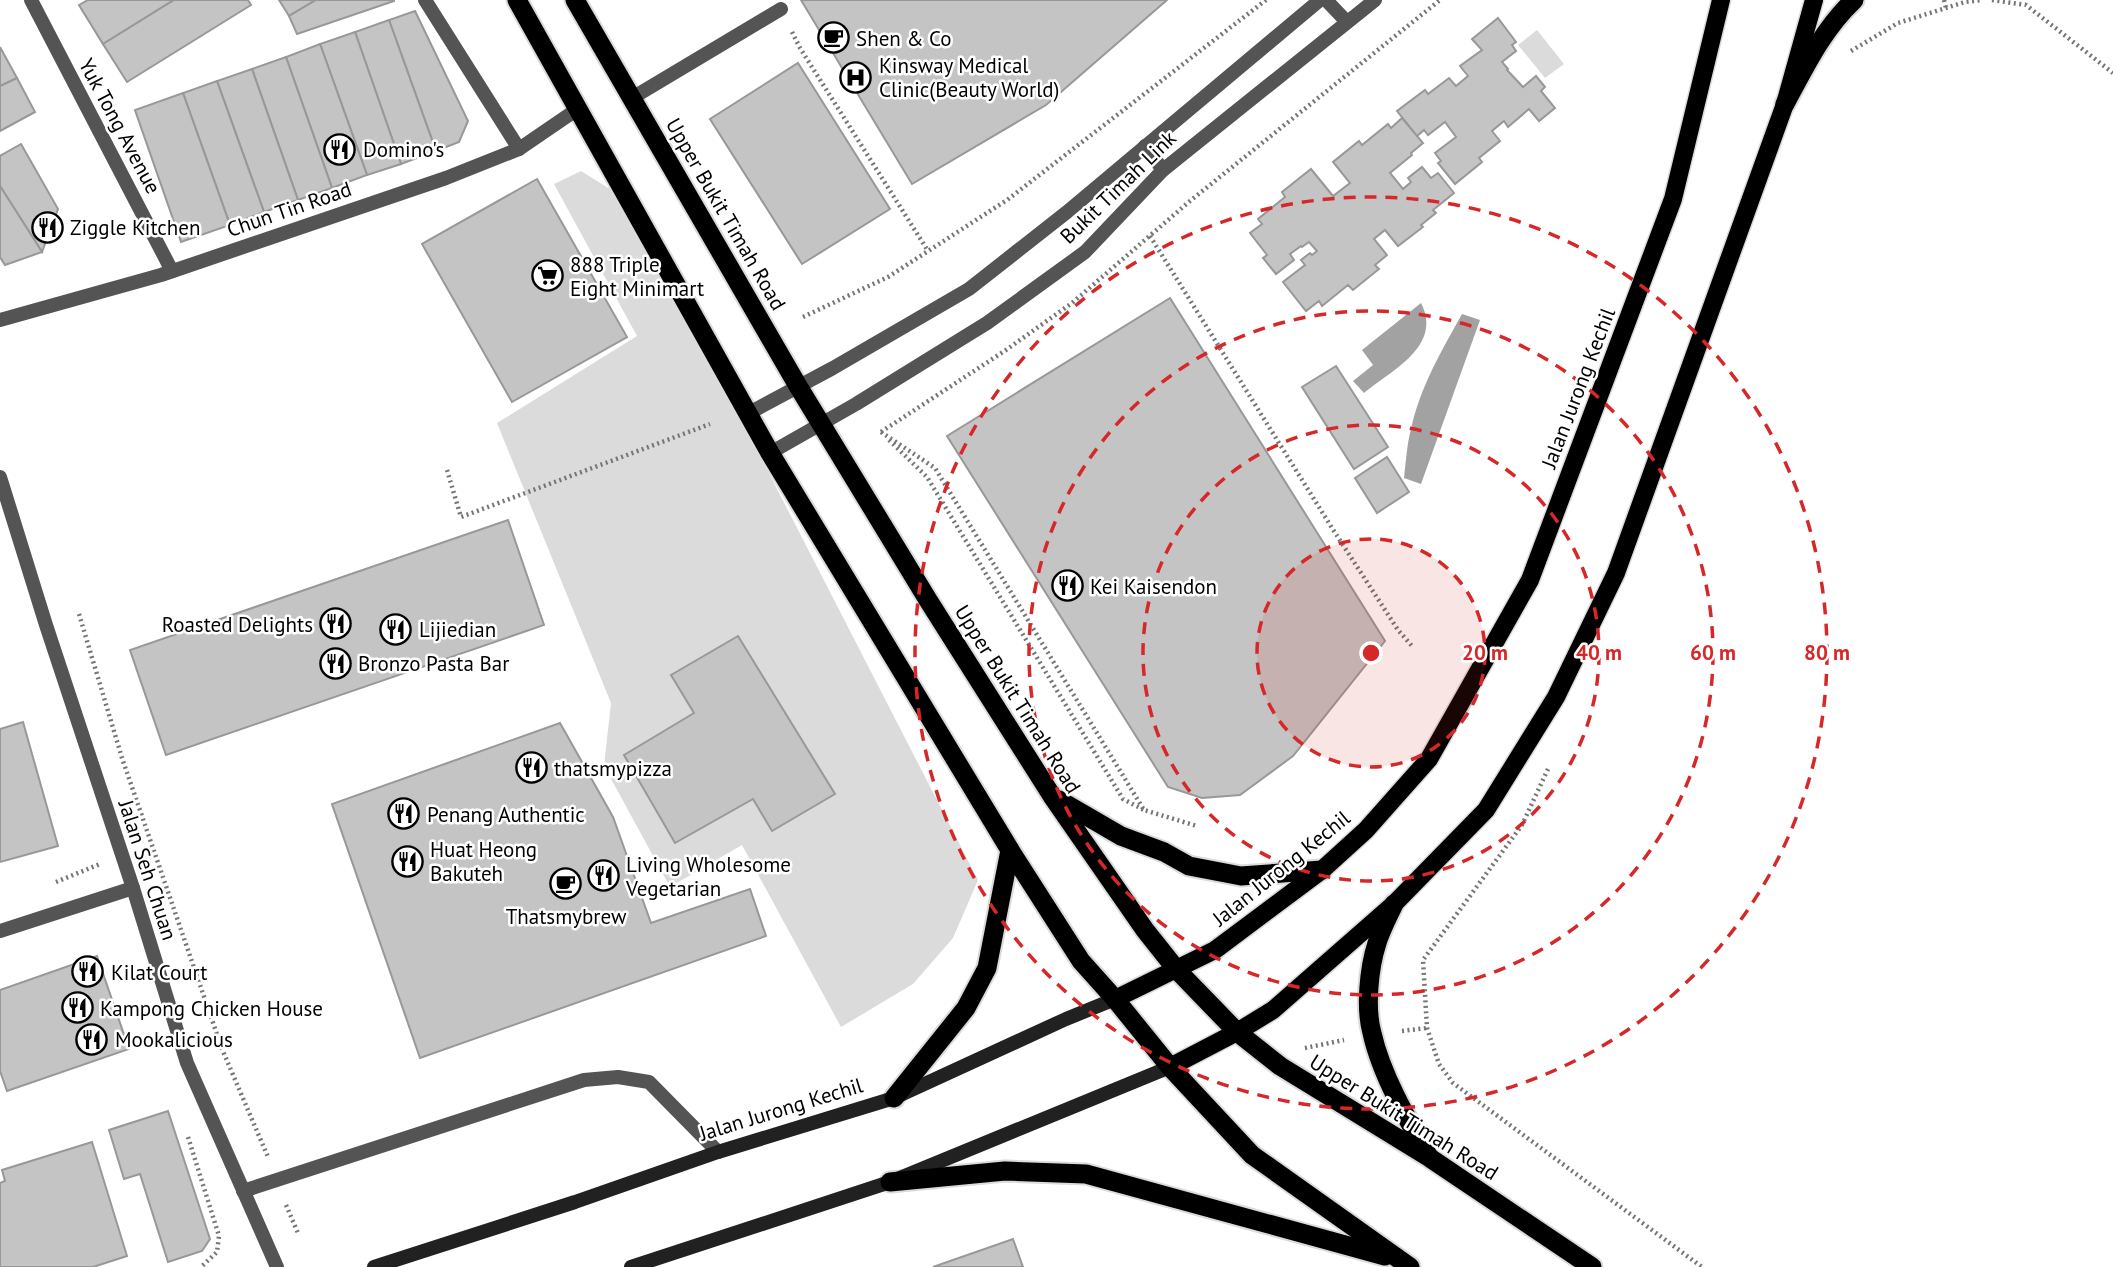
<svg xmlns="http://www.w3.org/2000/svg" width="2113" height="1267" viewBox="0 0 2113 1267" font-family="'PT Sans',sans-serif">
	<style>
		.green { fill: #dbdbdb }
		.water { fill: #a2a2a2 }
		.building { fill: #c4c4c4; stroke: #989898; stroke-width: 2 }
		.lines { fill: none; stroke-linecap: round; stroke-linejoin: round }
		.primary-casing { stroke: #dbdbdb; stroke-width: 21 }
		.trunk-casing { stroke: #dbdbdb; stroke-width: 23 }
		.path { stroke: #767676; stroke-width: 4.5; stroke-dasharray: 2 3.5; stroke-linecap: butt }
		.service { stroke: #545454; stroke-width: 14 }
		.minor { stroke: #545454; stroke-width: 14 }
		.secondary { stroke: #212121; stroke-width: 14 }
		.primary { stroke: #000; stroke-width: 18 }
		.trunk { stroke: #000; stroke-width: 19 }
		.ring { fill: none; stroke: #d62828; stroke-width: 3.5; stroke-dasharray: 12 9 }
		.labels { text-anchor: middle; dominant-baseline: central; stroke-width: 5; stroke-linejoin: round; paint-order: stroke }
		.poi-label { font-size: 21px; fill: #000; stroke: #fff; text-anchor: start }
		.street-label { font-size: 21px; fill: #000; stroke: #fff }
		.centre { fill: #d62828; stroke: #fff; stroke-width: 3.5 }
		.ring-label { font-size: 21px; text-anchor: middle; font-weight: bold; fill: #d62828; stroke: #fff; stroke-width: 5; stroke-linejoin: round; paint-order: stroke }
	</style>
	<rect width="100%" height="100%" fill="#fff"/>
	<g class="green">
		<path d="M1537 30 1564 64 1545 78 1518 45Z"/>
		<path d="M581 171 629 201 978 880 953 938 913 984 841 1027 742 845 670 887 604 766 611 703 497 423 637 336 554 184Z"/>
	</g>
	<g class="water">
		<path d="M1421 303C1443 346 1392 370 1364 393L1353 381 1373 365 1362 350Z"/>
		<path d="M1462 314 1480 320 1421 484 1404 478C1406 461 1407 444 1411 429 1420 387 1442 350 1462 314Z"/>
	</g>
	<g class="building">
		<path d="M88 0H174L103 44 79 5Z"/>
		<path d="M174 0H248L251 5 127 82 103 44Z"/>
		<path d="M279 0H316L289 16Z"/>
		<path d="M316 0H394V1L297 34 289 16Z"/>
		<path d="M801 0H1167L1046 105 912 184Z"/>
		<path d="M415 11 468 121 459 142 436 151 389 20Z"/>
		<path d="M1498 18 1516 42 1512 45 1516 51 1502 62 1508 69 1507 70 1523 87 1536 76 1545 87 1541 91 1555 108 1539 121 1529 109 1508 127 1504 121 1492 131 1500 141 1479 158 1482 162 1455 184 1438 163 1441 161 1435 153 1456 137 1445 122 1428 135 1424 130 1417 136 1397 111 1425 90 1428 94 1449 78 1456 86 1468 76 1460 66 1482 50 1472 39Z"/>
		<path d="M389 20 436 151 401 164 355 32Z"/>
		<path d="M355 32 401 164 367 175 320 44Z"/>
		<path d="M320 44 367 175 332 188 286 57Z"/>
		<path d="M0 47 17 78 0 86Z"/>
		<path d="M286 57 332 188 298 200 252 69Z"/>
		<path d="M798 63 890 209 802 264 710 119Z"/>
		<path d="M252 69 298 200 264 212 217 81Z"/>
		<path d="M17 78 35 112 0 131V86Z"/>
		<path d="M217 81 264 212 230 225 183 93Z"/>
		<path d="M183 93 230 225 181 242 135 110Z"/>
		<path d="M1402 118 1423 143 1411 153 1412 155 1390 173 1403 189 1411 182 1408 178 1422 167 1431 178 1438 173 1454 193 1433 210 1436 213 1421 225 1423 227 1398 246 1385 230 1374 239 1387 255 1375 265 1379 269 1353 290 1348 285 1322 306 1319 301 1306 311 1283 282 1305 265 1301 260 1310 253 1312 255 1317 251 1309 242 1302 247 1301 246 1290 254 1294 260 1276 274 1263 258 1267 255 1250 233 1262 224 1258 219 1285 197 1282 192 1311 169 1333 196 1350 183 1333 162 1359 141 1362 145 1388 124 1391 128Z"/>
		<path d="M21 144 58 209 42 252 0 186V156Z"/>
		<path d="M537 179 627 337 512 402 422 244Z"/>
		<path d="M0 186 42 252 5 265 0 257Z"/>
		<path d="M1170 298 1385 641 1293 756 1240 795 1202 798 1168 787 947 436Z"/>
		<path d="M1336 366 1388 447 1354 469 1302 387Z"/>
		<path d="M1387 457 1409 492 1377 513 1355 478Z"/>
		<path d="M508 520 544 625 166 755 130 650Z"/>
		<path d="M738 636 835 794 772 831 753 799 675 843 624 755 694 713 671 675Z"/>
		<path d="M23 722 58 846 0 862V729Z"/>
		<path d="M560 723 613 817 651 923 750 889 766 936 420 1058 332 804Z"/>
		<path d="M97 956 129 1049 7 1091 0 1071V990Z"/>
		<path d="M168 1111 210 1239 202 1251 168 1262 140 1174 124 1179 109 1130Z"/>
		<path d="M92 1142 127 1256 93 1267H0V1183L5 1181 2 1170Z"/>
		<path d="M1013 1239 1023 1267H933Z"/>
	</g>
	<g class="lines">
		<defs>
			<g id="primary">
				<path d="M1115 999 1215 950 1322 870 1366 830 1429 759 1530 580 1673 199 1721 0"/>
				<path d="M1170 1067 1237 1032 1273 1010 1394 904 1486 810 1556 697 1616 573 1785 104 1814 0"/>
			</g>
			<g id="trunk">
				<path d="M517 0 770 453 1010 850 1081 961 1115 999 1170 1067 1252 1155 1410 1267"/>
				<path d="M575 0 798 386 928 600 1052 796 1145 930 1176 969 1237 1032 1280 1066 1430 1158 1592 1267"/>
				<path d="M1785 104C1805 67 1823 29 1854 0"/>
				<path d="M1059 800 1121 836 1164 852 1189 866 1241 876 1322 870"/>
				<path d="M1394 904C1388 917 1381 930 1377 943 1369 968 1365 1008 1372 1033 1381 1074 1407 1119 1428 1155"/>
				<path d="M894 1098 966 1008 987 968 1010 850"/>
				<path d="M890 1182 1005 1171 1086 1174 1385 1256"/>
			</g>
		</defs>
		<use href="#primary" class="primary-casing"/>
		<use href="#trunk" class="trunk-casing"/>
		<g class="path">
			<path d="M1944 0 1946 8"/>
			<path d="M1992 0 2026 5 2113 73"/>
			<path d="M792 32 800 48 928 251"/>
			<path d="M1851 51 1898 23 1965 2 1982 0"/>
			<path d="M1150 236 1332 528 1398 630 1412 646"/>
			<path d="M803 317 888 277 1007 200 1266 0"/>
			<path d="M881 432 1006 350 1072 303 1190 201 1440 0"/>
			<path d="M881 432 935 468 1144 810 1197 826"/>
			<path d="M889 440 927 477 1123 799 1144 810"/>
			<path d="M447 470 461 517 710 424"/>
			<path d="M79 614 122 758 222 1049 268 1157"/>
			<path d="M1548 769 1522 825 1423 960 1427 1028 1439 1064 1453 1083 1702 1267"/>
			<path d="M56 882 100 864"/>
			<path d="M1402 1031 1427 1028"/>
			<path d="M1305 1048 1344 1040"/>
			<path d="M188 1137 219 1236 217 1252 201 1267"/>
			<path d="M286 1205 298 1233"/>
		</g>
		<g class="service">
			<path d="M1326 0 1347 22"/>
			<path d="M632 98 781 9"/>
			<path d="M1145 146 1163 170"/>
			<path d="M243 1191 584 1080 618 1077 649 1082 718 1152"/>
		</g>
		<g class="minor">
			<path d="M31 0 172 271"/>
			<path d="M425 0 519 149"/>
			<path d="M0 320 161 275 446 178 519 149 579 108"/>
			<path d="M749 413 833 368 969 289 1067 212 1320 0"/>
			<path d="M770 453 856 404 987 323 1085 252 1163 170 1375 0"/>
			<path d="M0 477 46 625 133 888 187 1063 277 1267"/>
			<path d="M0 931 133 888"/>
		</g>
		<g class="secondary">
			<path d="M374 1267 575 1202 718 1152 894 1098 1066 1019 1115 999"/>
			<path d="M631 1267 890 1182 1170 1067"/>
		</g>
		<use href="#primary" class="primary"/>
		<use href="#trunk" class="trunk"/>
	</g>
	<circle cx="1371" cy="653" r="114" fill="#d62828" fill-opacity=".12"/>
	<g class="ring">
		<circle cx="1371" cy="653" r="114"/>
		<circle cx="1371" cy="653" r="228"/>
		<circle cx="1371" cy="653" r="342"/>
		<circle cx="1371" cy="653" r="456"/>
	</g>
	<defs>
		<symbol id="cafe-ring" viewBox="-11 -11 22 22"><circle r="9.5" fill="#fff" stroke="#000" stroke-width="1.5"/><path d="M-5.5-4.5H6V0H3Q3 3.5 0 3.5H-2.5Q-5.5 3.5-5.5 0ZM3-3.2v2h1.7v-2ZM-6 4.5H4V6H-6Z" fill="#000"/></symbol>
		<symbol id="hospital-ring" viewBox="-11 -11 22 22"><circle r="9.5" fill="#fff" stroke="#000" stroke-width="1.5"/><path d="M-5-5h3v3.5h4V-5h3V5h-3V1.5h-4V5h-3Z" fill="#000"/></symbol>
		<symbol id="restaurant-ring" viewBox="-11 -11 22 22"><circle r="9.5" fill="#fff" stroke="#000" stroke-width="1.5"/><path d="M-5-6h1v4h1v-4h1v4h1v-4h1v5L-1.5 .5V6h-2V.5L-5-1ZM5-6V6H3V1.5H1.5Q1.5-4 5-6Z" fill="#000"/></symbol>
		<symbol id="supermarket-ring" viewBox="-11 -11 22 22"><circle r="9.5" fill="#fff" stroke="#000" stroke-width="1.5"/><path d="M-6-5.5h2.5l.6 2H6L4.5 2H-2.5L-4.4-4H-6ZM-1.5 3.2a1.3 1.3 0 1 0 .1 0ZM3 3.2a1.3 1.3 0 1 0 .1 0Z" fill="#000"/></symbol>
	</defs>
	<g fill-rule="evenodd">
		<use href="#cafe-ring" x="816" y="20" width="35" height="35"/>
		<use href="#hospital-ring" x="838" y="60" width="35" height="35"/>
		<use href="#restaurant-ring" x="322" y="132" width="35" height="35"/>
		<use href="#restaurant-ring" x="30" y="210" width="35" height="35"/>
		<use href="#supermarket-ring" x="530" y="258" width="35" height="35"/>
		<use href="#restaurant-ring" x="1050" y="568" width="35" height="35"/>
		<use href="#restaurant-ring" x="318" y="606" width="35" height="35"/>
		<use href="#restaurant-ring" x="378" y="612" width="35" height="35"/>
		<use href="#restaurant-ring" x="318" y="646" width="35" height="35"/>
		<use href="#restaurant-ring" x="514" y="750" width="35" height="35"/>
		<use href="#restaurant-ring" x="386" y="796" width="35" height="35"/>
		<use href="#restaurant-ring" x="390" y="844" width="35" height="35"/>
		<use href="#restaurant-ring" x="586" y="858" width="35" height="35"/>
		<use href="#cafe-ring" x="548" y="866" width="35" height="35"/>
		<use href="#restaurant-ring" x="70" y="954" width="35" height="35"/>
		<use href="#restaurant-ring" x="60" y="990" width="35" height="35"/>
		<use href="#restaurant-ring" x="74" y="1022" width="35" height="35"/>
	</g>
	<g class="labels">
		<g class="poi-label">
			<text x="856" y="38">Shen &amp; Co</text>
			<text x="879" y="65">Kinsway Medical<tspan x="879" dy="24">Clinic(Beauty World)</tspan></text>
			<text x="363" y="149">Domino's</text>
			<text x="70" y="227">Ziggle Kitchen</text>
			<text x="570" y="264">888 Triple<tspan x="570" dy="24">Eight Minimart</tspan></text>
			<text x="1090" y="586">Kei Kaisendon</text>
			<text x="313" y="624" text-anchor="end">Roasted Delights</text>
			<text x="419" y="629">Lijiedian</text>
			<text x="358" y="663">Bronzo Pasta Bar</text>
			<text x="554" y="768">thatsmypizza</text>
			<text x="427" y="814">Penang Authentic</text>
			<text x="430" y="849">Huat Heong<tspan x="430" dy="24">Bakuteh</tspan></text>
			<text x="626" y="864">Living Wholesome<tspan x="626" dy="24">Vegetarian</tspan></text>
			<text x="566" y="916" text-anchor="middle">Thatsmybrew</text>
			<text x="111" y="972">Kilat Court</text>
			<text x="100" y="1008">Kampong Chicken House</text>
			<text x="115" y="1039">Mookalicious</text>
		</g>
		<g class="street-label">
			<text transform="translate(120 126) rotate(62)">Yuk Tong Avenue</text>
			<text transform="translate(1118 187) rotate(-44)">Bukit Timah Link</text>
			<text transform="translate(289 209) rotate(-19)">Chun Tin Road</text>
			<text transform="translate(726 214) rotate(60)">Upper Bukit Timah Road</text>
			<text transform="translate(1578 388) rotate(-69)">Jalan Jurong Kechil</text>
			<text transform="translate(1018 699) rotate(58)">Upper Bukit Timah Road</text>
			<text transform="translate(1281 868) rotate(-39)">Jalan Jurong Kechil</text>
			<text transform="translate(148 870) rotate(72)">Jalan Seh Chuan</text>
			<text transform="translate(781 1109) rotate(-17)">Jalan Jurong Kechil</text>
			<text transform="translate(1404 1117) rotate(32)">Upper Bukit Timah Road</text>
		</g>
	</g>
	<circle cx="1371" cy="653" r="10" class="centre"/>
	<g class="ring-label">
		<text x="1485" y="660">20 m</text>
		<text x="1599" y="660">40 m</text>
		<text x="1713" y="660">60 m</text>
		<text x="1827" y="660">80 m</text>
	</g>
</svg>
